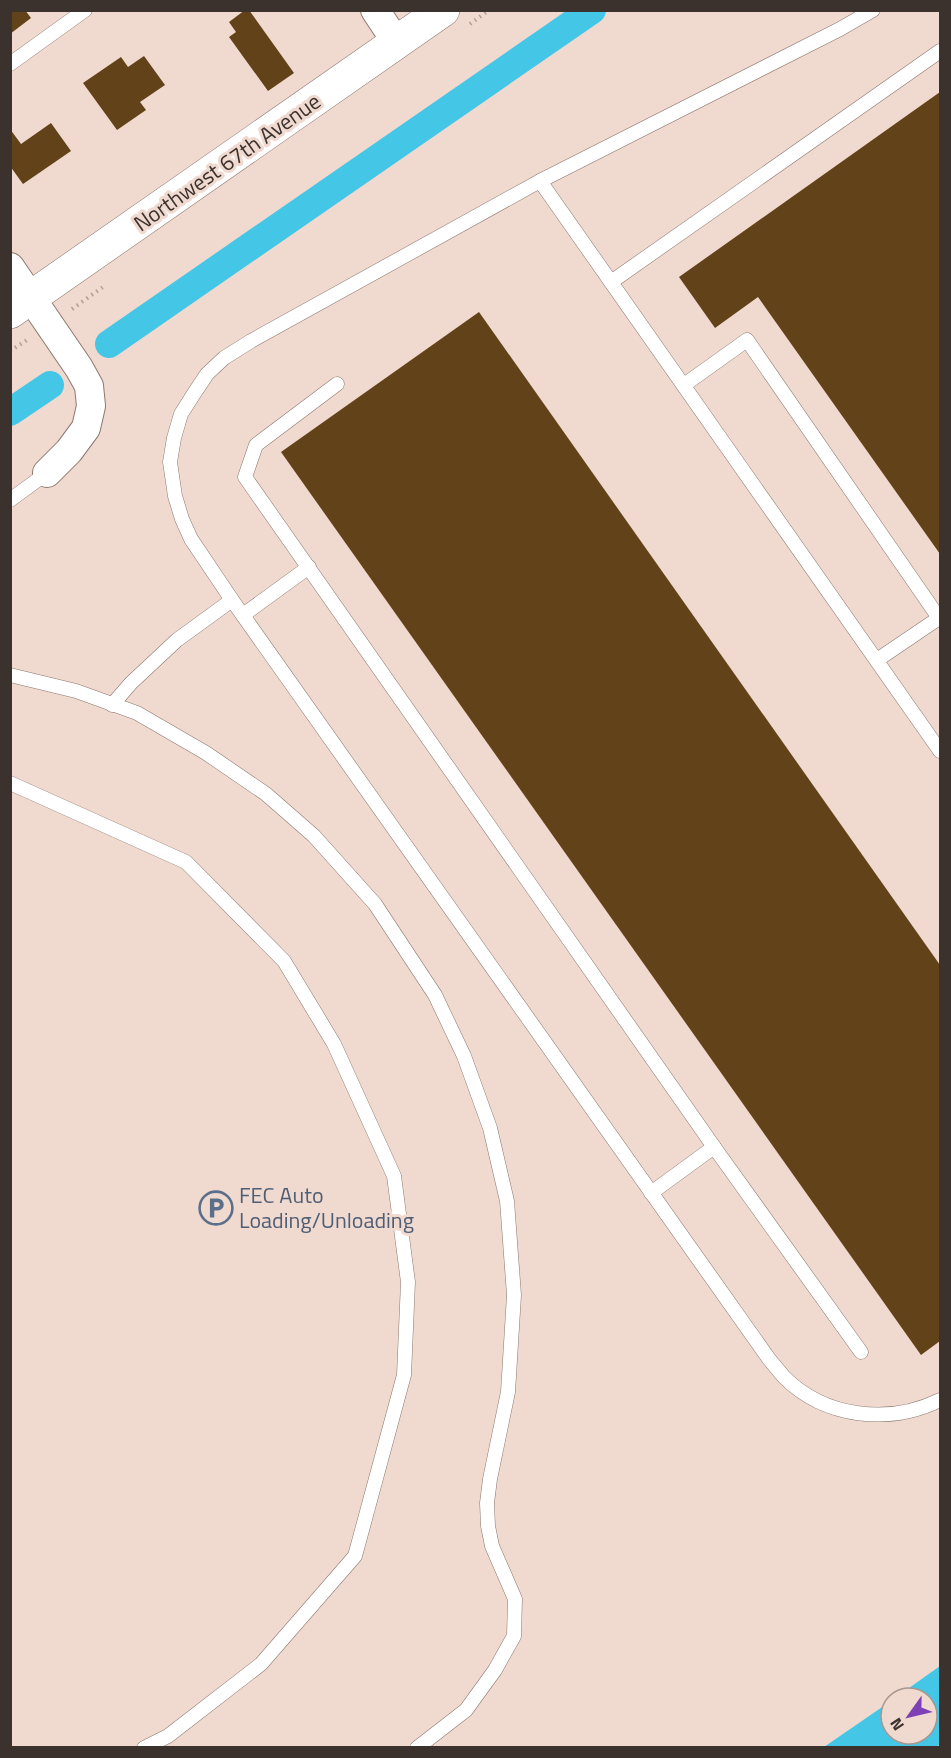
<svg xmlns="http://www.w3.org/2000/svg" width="951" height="1758" viewBox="0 0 951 1758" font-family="'Titillium Web',sans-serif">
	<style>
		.water { fill: #44c6e7 }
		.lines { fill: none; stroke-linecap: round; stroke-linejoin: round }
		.canal { stroke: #44c6e7; stroke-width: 28 }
		.building { fill: #624218 }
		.service-casing { stroke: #8c786f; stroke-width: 15 }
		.minor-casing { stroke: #8c786f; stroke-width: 30 }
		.tertiary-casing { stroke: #8c786f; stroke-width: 34 }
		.path { stroke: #b19f97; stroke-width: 4; stroke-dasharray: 1.5 4.5; stroke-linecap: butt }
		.service { stroke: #fff; stroke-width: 14 }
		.minor { stroke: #fff; stroke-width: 28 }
		.tertiary { stroke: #fff; stroke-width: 33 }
		.labels { text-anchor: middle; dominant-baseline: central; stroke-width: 6; stroke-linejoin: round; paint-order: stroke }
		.street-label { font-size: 22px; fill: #3b322e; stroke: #f0d9cf }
		.service-label { font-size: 22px; fill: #4e5e75; stroke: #f0d9cf; text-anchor: start }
	</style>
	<rect width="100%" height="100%" fill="#f0d9cf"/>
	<path class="water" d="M940 1666V1744L936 1748 824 1747 891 1701V1734H927V1698H895Z"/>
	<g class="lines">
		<g class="canal">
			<path d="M109 344 592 10"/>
			<path d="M10 412 50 385"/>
		</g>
	</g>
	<g class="building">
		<path d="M10 10H25L31 18 10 34Z"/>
		<path d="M245 10H249L294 73 268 91 229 37 236 32 229 22Z"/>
		<path d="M144 56 165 85 140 102 146 110 117 130 83 83 121 57 128 67Z"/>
		<path d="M940 92V554L758 297 715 328 679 277Z"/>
		<path d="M51 123 71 151 23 184 10 166V129L21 144Z"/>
		<path d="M479 312 940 965V1341L921 1355 281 452Z"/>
	</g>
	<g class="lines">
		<defs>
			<g id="service">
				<path d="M873 10 840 29 540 181 251 341 224 358 207 374 195 392 181 414 174 438 170 462 175 496 182 519 191 539 232 600 769 1359C774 1365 779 1371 784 1377 825 1418 889 1425 940 1400"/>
				<path d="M10 64 85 10"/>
				<path d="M540 181 940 751"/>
				<path d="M611 282 940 51"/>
				<path d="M337 384 256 445 245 477 714 1147 651 1193"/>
				<path d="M684 385 747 340 939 618 877 660"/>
				<path d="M10 500 47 473"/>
				<path d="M243 615 309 567"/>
				<path d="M10 675 76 691 137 713 206 753 266 794 314 836 375 904 435 995 464 1056 490 1128 507 1201 514 1295 508 1392 490 1479 487 1503 488 1526 492 1546 515 1599 514 1636 495 1670 466 1710 417 1748"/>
				<path d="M112 705 131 683 177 640 232 600"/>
				<path d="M10 783 186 862 284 961 334 1044 394 1176 408 1282 404 1375 355 1556 261 1664 168 1736 144 1748"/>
				<path d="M714 1147 861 1352"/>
			</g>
			<g id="minor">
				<path d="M375 10 397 43"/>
				<path d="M10 267 79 368 89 386 91 406 86 428 69 451 47 473"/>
			</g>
			<path id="tertiary" d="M10 312 443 10"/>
		</defs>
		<use href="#service" class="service-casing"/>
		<use href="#minor" class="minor-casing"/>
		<use href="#tertiary" class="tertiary-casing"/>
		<g class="path">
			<path d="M470 24 489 10"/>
			<path d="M72 309 103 287"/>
			<path d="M10 351 27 340"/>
		</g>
		<use href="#service" class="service"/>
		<use href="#minor" class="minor"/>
		<use href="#tertiary" class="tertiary"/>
	</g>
	<defs>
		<symbol id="parking-ring" viewBox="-11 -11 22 22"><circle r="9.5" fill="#f0d9cf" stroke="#5c6f8a" stroke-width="1.5"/><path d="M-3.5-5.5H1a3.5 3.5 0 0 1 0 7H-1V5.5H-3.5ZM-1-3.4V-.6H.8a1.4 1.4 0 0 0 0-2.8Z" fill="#5c6f8a"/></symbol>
	</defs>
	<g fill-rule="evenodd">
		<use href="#parking-ring" x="197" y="1189" width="38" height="38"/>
	</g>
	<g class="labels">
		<g class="street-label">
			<text transform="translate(227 162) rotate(-35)">Northwest 67th Avenue</text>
		</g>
		<g class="service-label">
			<text x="239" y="1195">FEC Auto<tspan x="239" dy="25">Loading/Unloading</tspan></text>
		</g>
	</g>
	<rect width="951" height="1758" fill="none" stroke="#3b322e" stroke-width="24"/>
	<g transform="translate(909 1716) rotate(236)"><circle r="28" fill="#f0d9cf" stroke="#a8968f" stroke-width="1.5"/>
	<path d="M0-4.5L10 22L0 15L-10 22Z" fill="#7e40b6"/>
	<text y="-9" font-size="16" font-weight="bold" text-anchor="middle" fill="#3b322e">N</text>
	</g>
</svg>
